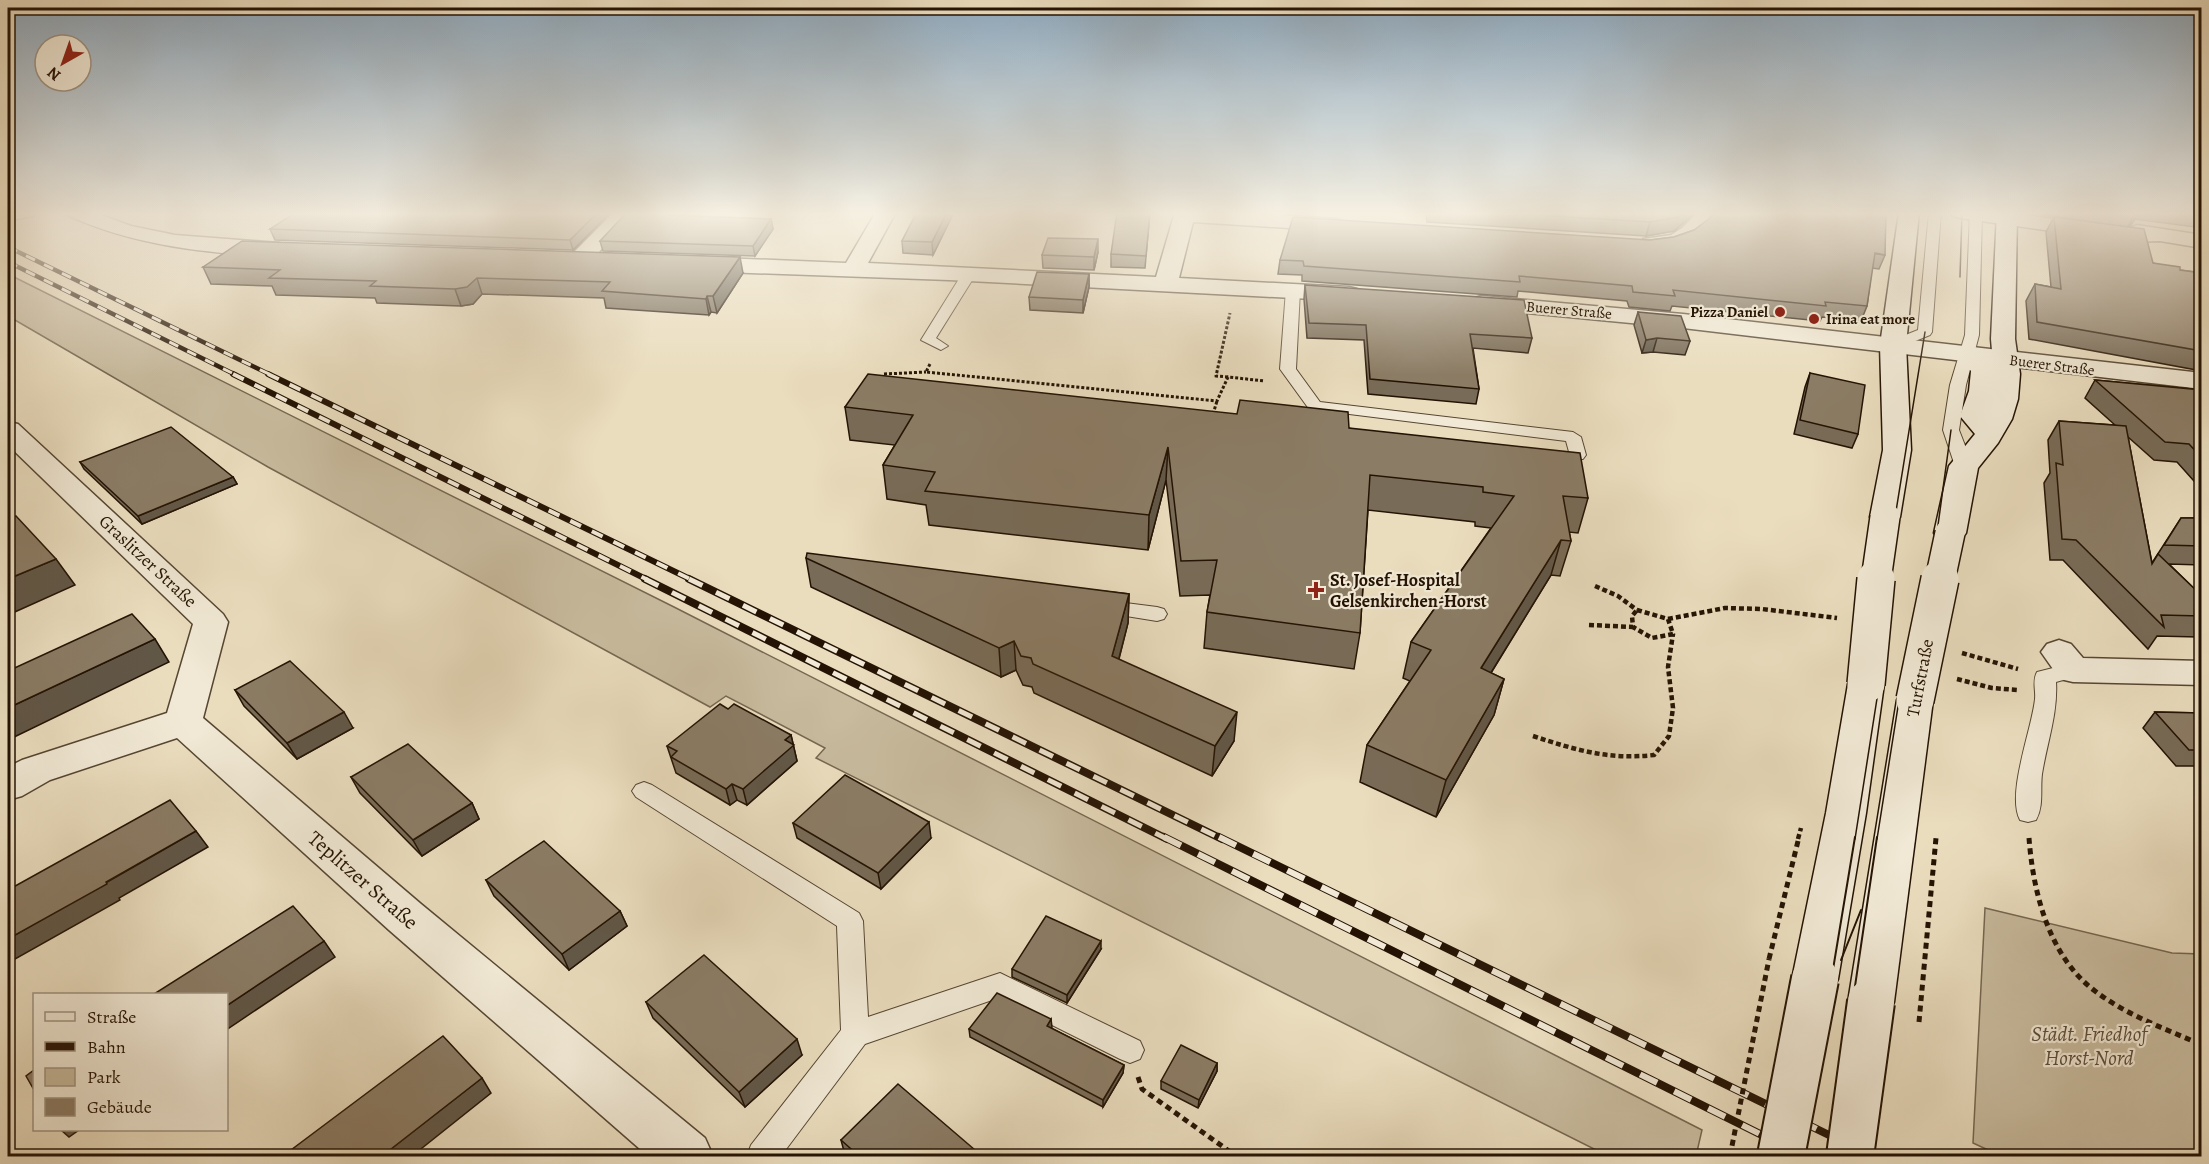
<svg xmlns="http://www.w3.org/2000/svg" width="2209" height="1164" viewBox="0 0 2209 1164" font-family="Alegreya,serif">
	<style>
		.green { fill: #c8bb9e; stroke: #766751; stroke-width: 1.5 }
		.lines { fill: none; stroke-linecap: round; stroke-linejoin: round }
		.service-casing { stroke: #564632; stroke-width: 2 }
		.minor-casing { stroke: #564632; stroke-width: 3 }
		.secondary-casing { stroke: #241304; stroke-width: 3 }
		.path-far2 { stroke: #241304; stroke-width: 3; stroke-dasharray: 3 2; stroke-linecap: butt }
		.path-far1 { stroke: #241304; stroke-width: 4.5; stroke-dasharray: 5 3; stroke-linecap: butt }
		.path { stroke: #241304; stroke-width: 5; stroke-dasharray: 6 4.5; stroke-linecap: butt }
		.service { fill: #f1e9d5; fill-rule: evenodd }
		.minor { fill: #f1e9d5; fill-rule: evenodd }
		.secondary { fill: #f1e9d5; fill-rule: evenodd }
		.tram-far1 { stroke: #241304; stroke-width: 1.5 }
		.tram { stroke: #241304; stroke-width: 2 }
		.rail-far3-casing { stroke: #241304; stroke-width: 4.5 }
		.rail-far2-casing { stroke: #241304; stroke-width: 6 }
		.rail-far1-casing { stroke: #241304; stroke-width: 8 }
		.rail-casing { stroke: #241304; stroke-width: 8 }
		.rail-far3 { stroke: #f1e9d5; stroke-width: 3; stroke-dasharray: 10; stroke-linecap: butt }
		.rail-far2 { stroke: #f1e9d5; stroke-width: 4; stroke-dasharray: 12; stroke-linecap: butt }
		.rail-far1 { stroke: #f1e9d5; stroke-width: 5; stroke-dasharray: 15; stroke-linecap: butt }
		.rail { stroke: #f1e9d5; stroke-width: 6; stroke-dasharray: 19; stroke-linecap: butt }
		.secondary-bridge-far2-casing { stroke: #241304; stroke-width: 32; stroke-linecap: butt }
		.secondary-bridge-far1-casing { stroke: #241304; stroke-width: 40; stroke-linecap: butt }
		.secondary-bridge-casing { stroke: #241304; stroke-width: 50; stroke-linecap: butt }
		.path-bridge { stroke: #241304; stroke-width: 5; stroke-dasharray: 6 4.5; stroke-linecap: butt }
		.secondary-bridge-far2 { stroke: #f1e9d5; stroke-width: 29 }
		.secondary-bridge-far1 { stroke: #f1e9d5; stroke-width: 37 }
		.secondary-bridge { stroke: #f1e9d5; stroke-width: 46 }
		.wall { fill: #786b57; stroke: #241304; stroke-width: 1.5 }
		.shaded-wall { fill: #615747; stroke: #241304; stroke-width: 1.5 }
		.building { fill: #8b7c65; stroke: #241304; stroke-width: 1.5 }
		.poi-dot { fill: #8f2418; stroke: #f1e9d5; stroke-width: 2 }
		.labels { text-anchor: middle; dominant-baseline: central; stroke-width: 4.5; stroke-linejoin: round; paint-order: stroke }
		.far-street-label { font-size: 15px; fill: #241304; stroke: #f1e9d5 }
		.far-poi-label { font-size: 15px; font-weight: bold; fill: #241304; stroke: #f1e9d5; text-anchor: end }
		.street-label { font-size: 18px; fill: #241304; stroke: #f1e9d5 }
		.poi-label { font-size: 18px; font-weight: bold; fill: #241304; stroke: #f1e9d5; text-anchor: start }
		.near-street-label { font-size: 21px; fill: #241304; stroke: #f1e9d5 }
		.near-park-label { font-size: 21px; font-style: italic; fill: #5d4e3a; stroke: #f1e9d5 }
	</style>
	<rect width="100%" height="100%" fill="#eaddbe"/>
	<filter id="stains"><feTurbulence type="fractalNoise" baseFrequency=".00333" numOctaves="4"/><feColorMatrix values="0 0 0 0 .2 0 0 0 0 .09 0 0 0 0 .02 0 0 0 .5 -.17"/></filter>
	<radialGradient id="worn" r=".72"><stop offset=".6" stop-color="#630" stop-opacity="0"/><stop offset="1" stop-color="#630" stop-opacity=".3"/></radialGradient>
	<g class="green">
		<path d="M8 274 674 607 1702 1130 1696 1156H1608L816 758 825 748 726 696 710 707 268 467 8 316Z"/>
		<path d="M1985 908 2172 953 2201 954V1156H2001L1973 1143Z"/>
	</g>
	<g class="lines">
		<defs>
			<g id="service">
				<path d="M1929 212H1941L1932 332 1930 335 1898 348H1888L1886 345 1888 342 1918 330Z"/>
				<path d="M1970 212H1982L1979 335 1966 385 1959 430 1973 466 1970 470H1958L1955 466 1943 430 1950 385 1965 335Z"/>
				<path d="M969 270 976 274 936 338 948 346 941 350 921 340 962 274Z"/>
				<path d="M1293 286 1300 290 1296 369 1320 402 1573 432 1581 437 1586 455 1583 459H1571L1566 441 1309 409 1280 369 1286 290Z"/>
				<path d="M1102 600 1157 607 1164 609 1167 614 1164 619 1157 621 1095 611 1092 606 1095 601Z"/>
				<path d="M2073 663 2081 665 2084 670 2081 675 2056 682C2058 713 2047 743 2042 774 2040 789 2044 806 2036 820L2028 822 2020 820C2006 794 2032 729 2035 699 2036 690 2032 681 2037 672Z"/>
				<path d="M644 782 652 785 859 913 863 921 868 1017 1000 973 1140 1041 1144 1050 1140 1059 1130 1063 1120 1059 998 998 865 1044 781 1156H747L751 1145 841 1030 837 926 636 797 632 791 636 785Z"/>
			</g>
			<g id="minor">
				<path d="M8 212H35L32 216 8 221Z"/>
				<path d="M66 212H93L131 226 175 235 279 243 287 245 290 250 287 255 279 257C206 253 136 246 69 216Z"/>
				<path d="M614 212H636L586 266 578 268 570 266 567 261 570 256Z"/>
				<path d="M876 212H896L868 263 1156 277 1175 212H1233L1336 219 1343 221 1347 225 1343 229 1336 231 1193 222 1179 278 1349 287 1357 289 1361 294 1357 299 1349 301 949 280 697 271 689 269 686 264 689 259 697 257 846 263Z"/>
				<path d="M1698 212H1719C1702 237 1676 257 1643 249L1640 244 1643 239 1671 235 1682 228Z"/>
				<path d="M1950 212H2003L2128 229 2137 225 2202 235V248L2160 241 2130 242 1960 218 1953 216Z"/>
				<path d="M1482 296 1683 314 2202 373V389L1683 328 1474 308 1470 303 1474 298Z"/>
				<path d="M8 422 18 424 223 614 228 622 203 718 421 904 705 1138 713 1156H648L389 930 177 738 50 780 22 796 8 800V767L22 760 167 713 193 624 8 445Z"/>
				<path d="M2059 640 2071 644 2083 658 2202 661V685L2073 682 2060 679 2041 652 2047 644Z"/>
			</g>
			<g id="secondary">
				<path d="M1899 212H1919L1906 345 1911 450 1900 517 1896 524 1885 526 1874 524 1870 517 1883 450 1880 345Z"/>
				<path d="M1997 212H2017L2015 339 2020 374 2018 399 2012 419 1998 443 1978 468 1966 533 1961 540 1950 542 1939 540 1934 533 1949 466 1975 434 1960 416 1969 391 1971 371 1955 354 1959 349C1975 345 1982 353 1993 363L1991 339Z"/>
				<path d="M1866 671 1879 675 1884 684 1866 813 1838 979 1831 993 1815 999 1799 993 1792 979 1826 813 1848 684 1853 675Z"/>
				<path d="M1915 687 1928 691 1933 700 1894 1002 1888 1017 1871 1023 1854 1017 1848 1002 1897 700 1902 691Z"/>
			</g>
		</defs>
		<use href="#service" class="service-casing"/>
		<use href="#minor" class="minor-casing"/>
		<use href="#secondary" class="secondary-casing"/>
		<g class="path-far2">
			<path d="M930 364 926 372 1217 401 1228 377 1265 381"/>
			<path d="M884 374 926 372"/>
			<path d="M1228 377 1216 376 1230 313"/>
			<path d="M1213 414 1217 401"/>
		</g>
		<g class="path-far1">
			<path d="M1595 586 1618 596 1637 610"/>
			<path d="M1637 610 1668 619 1673 634 1652 638 1633 627 1632 616Z"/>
			<path d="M1668 619 1725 608 1762 609 1837 618"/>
			<path d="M1589 625 1633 627"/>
			<path d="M1962 653 2018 669"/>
			<path d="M1957 679 1992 688 2017 690"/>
			<path d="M1533 736C1576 750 1608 760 1654 755L1669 736 1673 708 1668 667 1673 634"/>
			<path d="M1798 839 1801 828"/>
		</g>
		<g class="path">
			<path d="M2029 838C2033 892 2049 957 2095 991 2126 1015 2166 1029 2202 1045"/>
			<path d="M1769 959 1799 837"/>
			<path d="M1919 1022 1936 838"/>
			<path d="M1138 1077 1142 1089 1236 1156"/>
		</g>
		<use href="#service" class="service"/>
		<use href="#minor" class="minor"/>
		<use href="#secondary" class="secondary"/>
		<g class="tram-far1">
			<path d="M1960 277 1962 212"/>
			<path d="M1855 839 1881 673 1886 573 1925 332"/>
			<path d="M1877 839 1900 694 1924 611 1932 569 1951 430"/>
		</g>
		<g class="tram">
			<path d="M1841 960 1861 910"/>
			<path d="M1802 1156 1855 837"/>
			<path d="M1830 1156 1877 837"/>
		</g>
		<defs>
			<g id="rail-far3">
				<path d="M8 247 271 375"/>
				<path d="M8 262 236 375"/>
			</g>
			<g id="rail-far2">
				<path d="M233 374 648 580"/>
				<path d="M268 374 692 580"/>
			</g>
			<g id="rail-far1">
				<path d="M645 579 1167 839"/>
				<path d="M689 579 1222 839"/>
			</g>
			<g id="rail">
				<path d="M1164 837 1804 1156"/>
				<path d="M1219 837 1872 1156"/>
			</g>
		</defs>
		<use href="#rail-far3" class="rail-far3-casing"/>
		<use href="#rail-far2" class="rail-far2-casing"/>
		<use href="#rail-far1" class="rail-far1-casing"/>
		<use href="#rail" class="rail-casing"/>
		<use href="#rail-far3" class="rail-far3"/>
		<use href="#rail-far2" class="rail-far2"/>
		<use href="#rail-far1" class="rail-far1"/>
		<use href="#rail" class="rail"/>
		<defs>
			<g id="secondary-bridge-far2">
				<path d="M1876 580 1885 517"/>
				<path d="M1940 580 1950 533"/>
			</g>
			<g id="secondary-bridge-far1">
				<path d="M1866 684 1876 579"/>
				<path d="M1915 700 1940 579"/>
			</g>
			<g id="secondary-bridge">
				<path d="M1781 1156 1815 979"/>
				<path d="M1850 1156 1871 1002"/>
			</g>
		</defs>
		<use href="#secondary-bridge-far2" class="secondary-bridge-far2-casing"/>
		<use href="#secondary-bridge-far1" class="secondary-bridge-far1-casing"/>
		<use href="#secondary-bridge" class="secondary-bridge-casing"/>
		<path class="path-bridge" d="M1730 1156 1769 959"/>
		<use href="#secondary-bridge-far2" class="secondary-bridge-far2"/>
		<use href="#secondary-bridge-far1" class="secondary-bridge-far1"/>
		<use href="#secondary-bridge" class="secondary-bridge"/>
	</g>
	<g class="wall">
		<path d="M611 212 573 250 275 240 270 229Z"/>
		<path d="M917 212H954L933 255 903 253 902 241Z"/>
		<path d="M1150 212 1145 268 1111 267V254Z"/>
		<path d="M1426 212H1696L1674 231 1646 236 1427 222Z"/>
		<path d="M2044 212H2202V228L2135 219 2131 225 2128 226 2153 263 2180 270 2202 273V371L2029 339 2026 301 2035 284 2051 287 2046 232 2054 217 2099 223 2045 215Z"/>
		<path d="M680 216 771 219 773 229 755 256 603 251 600 241Z"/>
		<path d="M1694 230 1885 255 1879 269 1872 268 1867 306 1861 321 1822 317 1820 321 1672 306 1670 311 1629 307 1627 301 1518 291 1517 297 1302 281V275L1278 274 1280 260 1650 240 1674 237Z"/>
		<path d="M1098 252 1094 270 1043 268 1042 255Z"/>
		<path d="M203 267 743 273 717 313 711 312 709 315 606 308 604 298 482 294 473 304 461 306 377 303 375 298 276 295 272 286 211 284Z"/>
		<path d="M1089 274V287L1083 313 1030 310 1029 297Z"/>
		<path d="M1305 285 1532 338 1528 353 1473 348 1479 389 1476 404 1368 394 1364 340 1307 338 1304 299Z"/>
		<path d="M1638 312 1690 341 1685 355 1653 352 1642 353 1634 325Z"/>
		<path d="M1810 373 1858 434 1852 448 1794 434 1805 387Z"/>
		<path d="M2095 380 2202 390V490L2177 462 2154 460 2128 437 2152 563 2181 518H2202V565L2169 564 2202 596V632L2198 637 2157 636 2148 649 2063 560H2050L2044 483 2050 473 2048 440 2059 421 2115 425 2085 398Z"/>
		<path d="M845 407 1349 428 1588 498 1578 533 1569 532 1571 541 1560 576 1551 575 1491 673 1504 679 1494 715 1436 817 1360 782 1367 745 1410 681 1403 678 1411 642 1491 528 1475 526V522L1368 510 1360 633 1354 669 1204 648 1207 612 1210 595 1180 596 1166 480 1148 550 929 525 926 505 887 499 883 465 895 445 850 440Z"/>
		<path d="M80 462 233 477 237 484 142 524 84 469Z"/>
		<path d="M806 558 1129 594 1128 623 1119 659 1234 741 1212 776 1034 693 1032 687 1023 685 1016 670 1001 677 811 587Z"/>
		<path d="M235 690 353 728 297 759 244 706Z"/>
		<path d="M728 709 791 735 797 761 747 805 737 800 730 805 676 773 667 746Z"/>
		<path d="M2155 712 2202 713V766H2176L2143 728Z"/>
		<path d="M351 777 472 803 479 819 422 856 360 793Z"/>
		<path d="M793 823 931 838 881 889 797 838Z"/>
		<path d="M486 880 620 911 627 926 569 970 494 896Z"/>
		<path d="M1101 949 1067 1003 1012 977V969Z"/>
		<path d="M646 1002 802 1055 745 1107 653 1018Z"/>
		<path d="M1051 1019V1028L1124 1065 1123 1073 1103 1107 970 1037 969 1029Z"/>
		<path d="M1217 1063V1071L1198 1108 1161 1089V1081Z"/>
		<path d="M841 1140 982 1156H847L845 1155Z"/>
	</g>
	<g class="shaded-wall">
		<path d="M598 212H611L573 250 570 240Z"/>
		<path d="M672 212H683L671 225 669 215Z"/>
		<path d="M947 212H954L933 255 932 242Z"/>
		<path d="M1684 212H1696L1674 231 1646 236 1650 222Z"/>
		<path d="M2138 212 2131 225 2128 227 2135 213Z"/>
		<path d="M771 219 773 229 755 256 753 246Z"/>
		<path d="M1098 239V252L1094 270V257Z"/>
		<path d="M740 257 743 273 717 313 713 296Z"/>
		<path d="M1089 274V287L1083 313V300Z"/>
		<path d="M477 278 482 294 473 304 461 306 455 289Z"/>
		<path d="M707 296 711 312 709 315 706 299Z"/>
		<path d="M1657 338 1653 352 1642 353 1646 340Z"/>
		<path d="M1168 447 1166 480 1148 550 1149 515Z"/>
		<path d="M233 477 237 484 142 524 138 516Z"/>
		<path d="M1561 540 1551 575 1471 705 1481 668Z"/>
		<path d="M56 559 75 585 8 615V579Z"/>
		<path d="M1129 594 1128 623 1112 685V656Z"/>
		<path d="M155 639 169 662 8 740V708Z"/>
		<path d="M1014 641 1016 670 1001 677 999 648Z"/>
		<path d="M1504 679 1494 715 1436 817 1446 780Z"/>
		<path d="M344 712 353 728 297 759 287 743Z"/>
		<path d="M1237 712 1234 741 1212 776 1215 746Z"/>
		<path d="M791 735 797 761 747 805 743 789 785 740Z"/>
		<path d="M732 784 737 800 730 805 726 789Z"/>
		<path d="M472 803 479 819 422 856 413 840Z"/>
		<path d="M929 822 931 838 881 889 878 873Z"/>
		<path d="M196 831 208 847 119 898 120 900 8 963V939Z"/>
		<path d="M620 911 627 926 569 970 562 954Z"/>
		<path d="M324 941 335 957 226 1030V1006Z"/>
		<path d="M1101 941V949L1067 1003V995Z"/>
		<path d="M1051 1019 1052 1027 1048 1034 1047 1026Z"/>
		<path d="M797 1039 802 1055 745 1107 739 1092Z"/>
		<path d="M1217 1063V1071L1198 1108 1199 1100Z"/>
		<path d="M1124 1065 1123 1073 1103 1107V1100Z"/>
		<path d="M482 1078 491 1093 412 1156H382Z"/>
		<path d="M61 1130H79L69 1137Z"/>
	</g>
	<g class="building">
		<path d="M296 212H598L570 240 270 229Z"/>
		<path d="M627 212H672L669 215 771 219 753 246 600 241Z"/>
		<path d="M917 212H947L932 242 902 241Z"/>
		<path d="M1117 212H1150L1146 256 1111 254Z"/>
		<path d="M1488 212H1684L1678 217 1650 222Z"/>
		<path d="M1715 212H1886L1885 255 1875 253 1867 306 1825 302 1826 306 1673 290 1675 296 1633 292 1632 286 1519 276 1520 282 1304 266 1303 261 1280 260 1293 217 1650 240 1674 237 1694 230 1710 218Z"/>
		<path d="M2189 212H2202V214Z"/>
		<path d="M2054 217 2144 229 2153 263 2180 267V270L2202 273V351L2037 322 2035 284 2061 289Z"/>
		<path d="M1048 238 1098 239 1094 257 1042 255Z"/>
		<path d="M242 241 740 257 713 296H707L706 299 602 291 610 282 477 278 467 287 455 289 370 286 376 281 269 278 280 270 203 267Z"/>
		<path d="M1037 272 1089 274 1083 300 1029 297Z"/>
		<path d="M1305 285 1524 300 1532 338 1470 334 1479 389 1370 379 1366 325 1309 323Z"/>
		<path d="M1638 312 1681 316 1690 341 1657 338 1646 340Z"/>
		<path d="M1810 373 1865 385 1858 434 1800 420Z"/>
		<path d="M868 374 1237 414 1240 400 1348 412 1349 428 1580 453 1588 498 1563 496 1571 541 1561 540 1481 668 1504 679 1446 780 1367 745 1431 650 1411 642 1514 496 1483 492V487L1370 475 1360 633 1207 612 1217 560 1181 561 1168 447 1149 515 925 491 935 472 883 465 913 415 845 407Z"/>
		<path d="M2095 380 2202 390V458L2189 444 2165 442Z"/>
		<path d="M2059 421 2126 426 2152 564 2158 554 2202 596V616L2161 615 2164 627 2076 540 2062 539 2056 463 2063 465Z"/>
		<path d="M171 427 233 477 138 516 80 462Z"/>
		<path d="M16 516 56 559 8 579V519Z"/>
		<path d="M2181 518H2202V546L2164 545Z"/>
		<path d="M807 553 1129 594 1112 656 1237 712 1215 746 1033 664 1031 658 1021 656 1014 641 999 648 806 558Z"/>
		<path d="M132 614 155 639 8 708V671Z"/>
		<path d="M290 661 344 712 287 743 235 690Z"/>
		<path d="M720 704 728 709 734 704 791 735 785 740 794 745 743 789 732 784 726 789 671 757 677 751 667 746Z"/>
		<path d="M2155 712 2202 713V750H2189Z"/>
		<path d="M408 744 472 803 413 840 351 777Z"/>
		<path d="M845 775 929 822 878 873 793 823Z"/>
		<path d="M170 800 196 831 106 882 107 884 8 939V890Z"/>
		<path d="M544 841 620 911 562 954 486 880Z"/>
		<path d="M293 906 324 941 226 1006V994H154Z"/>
		<path d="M1046 916 1101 941 1067 995 1012 969Z"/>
		<path d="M704 955 797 1039 739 1092 646 1002Z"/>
		<path d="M997 993 1051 1019 1047 1026 1124 1065 1103 1100 969 1029Z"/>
		<path d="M443 1036 482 1078 382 1156H283Z"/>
		<path d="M1181 1045 1217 1063 1199 1100 1161 1081Z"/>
		<path d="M34 1070V1090L26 1076Z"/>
		<path d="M898 1084 982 1156H859L841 1140Z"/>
	</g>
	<linearGradient id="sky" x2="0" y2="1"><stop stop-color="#8ea9be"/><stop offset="0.57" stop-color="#f6f0e2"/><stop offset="1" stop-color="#f6f0e2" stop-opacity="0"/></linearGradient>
	<rect width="2209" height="375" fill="url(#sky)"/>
	<g class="poi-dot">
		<circle cx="1780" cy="312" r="6"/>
		<circle cx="1814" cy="319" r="6"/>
		<path d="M1313 581h6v6h6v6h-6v6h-6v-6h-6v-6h6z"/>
	</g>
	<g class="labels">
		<g class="far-street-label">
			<text transform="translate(1569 310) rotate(5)">Buerer Straße</text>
			<text transform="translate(2052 365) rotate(7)">Buerer Straße</text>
		</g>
		<g class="far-poi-label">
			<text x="1768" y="312">Pizza Daniel</text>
			<text x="1826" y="319" text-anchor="start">Irina eat more</text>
		</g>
		<g class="street-label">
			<text transform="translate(148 561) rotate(43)">Graslitzer Straße</text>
			<text transform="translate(1920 678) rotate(-79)">Turfstraße</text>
		</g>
		<g class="poi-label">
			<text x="1330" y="580">St. Josef-Hospital<tspan x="1330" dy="21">Gelsenkirchen-Horst</tspan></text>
		</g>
		<g class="near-street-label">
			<text transform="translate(363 880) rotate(41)">Teplitzer Straße</text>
		</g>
		<g class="near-park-label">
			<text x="2089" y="1034">Städt. Friedhof<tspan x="2089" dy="24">Horst-Nord</tspan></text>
		</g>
	</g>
	<rect width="2209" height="1164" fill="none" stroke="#eaddbe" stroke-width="30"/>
	<rect x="9" y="9" width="2191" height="1146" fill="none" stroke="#241304" stroke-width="3"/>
	<rect x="15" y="15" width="2179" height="1134" fill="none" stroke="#241304" stroke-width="1.5"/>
	<rect x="33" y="993" width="195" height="138" fill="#f1e9d5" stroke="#9f9381" stroke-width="1.5"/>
	<rect x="45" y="1012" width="30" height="9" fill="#f1e9d5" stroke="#9f9381" stroke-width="1.5"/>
	<text x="87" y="1023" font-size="18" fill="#241304">Straße</text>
	<rect x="45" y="1042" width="30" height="9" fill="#241304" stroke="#9f9381" stroke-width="1.5"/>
	<text x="87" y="1053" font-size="18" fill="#241304">Bahn</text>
	<rect x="45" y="1068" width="30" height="18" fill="#c8bb9e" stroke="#9f9381" stroke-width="1.5"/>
	<text x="87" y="1083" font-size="18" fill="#241304">Park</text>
	<rect x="45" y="1098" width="30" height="18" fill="#8b7c65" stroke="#9f9381" stroke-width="1.5"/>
	<text x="87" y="1113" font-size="18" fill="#241304">Gebäude</text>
	<g transform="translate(63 63) rotate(220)"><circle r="28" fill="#f1e9d5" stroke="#9f9381" stroke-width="1.5"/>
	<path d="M0-4.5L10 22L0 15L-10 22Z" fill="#8f2418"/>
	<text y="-9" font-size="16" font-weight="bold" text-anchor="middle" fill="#241304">N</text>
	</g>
	<rect width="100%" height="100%" filter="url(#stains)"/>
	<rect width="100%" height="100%" fill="url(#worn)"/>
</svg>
